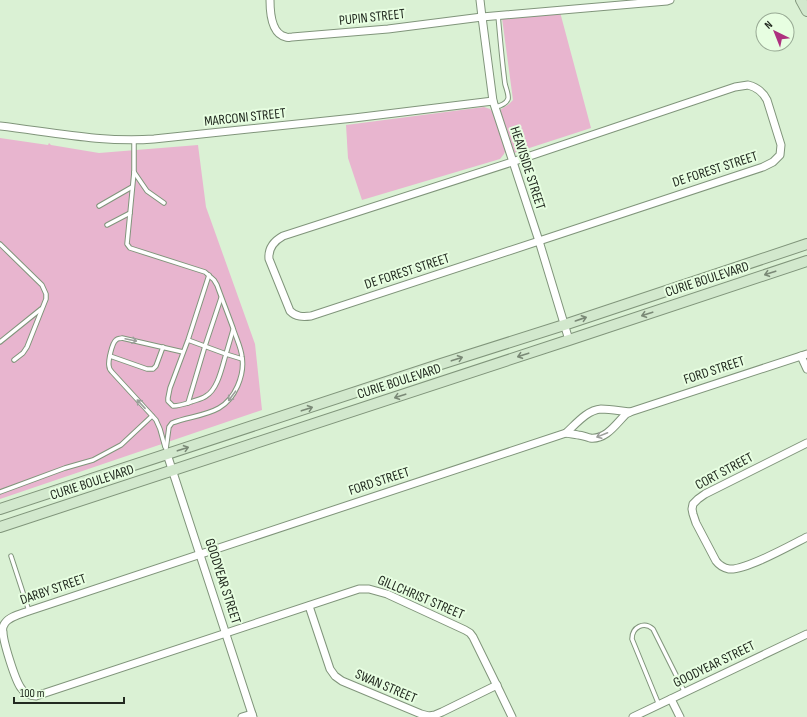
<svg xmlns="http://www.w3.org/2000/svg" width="807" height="717" viewBox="0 0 807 717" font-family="'Sofia Sans Condensed',sans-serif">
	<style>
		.park { fill: #e8b5cf }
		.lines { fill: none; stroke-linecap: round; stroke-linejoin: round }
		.lane-casing { stroke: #80957b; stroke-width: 5.5 }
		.street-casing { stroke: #80957b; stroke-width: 9 }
		.secondary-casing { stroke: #80957b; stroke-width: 12 }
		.lane { stroke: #fff; stroke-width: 3.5 }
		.street { stroke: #fff; stroke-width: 7 }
		.secondary { stroke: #d2e8cd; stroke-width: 10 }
		.oneway { stroke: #7a8976 }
		.oneway2 { stroke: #9c9f9b }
		.labels { text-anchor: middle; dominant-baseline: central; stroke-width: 4; stroke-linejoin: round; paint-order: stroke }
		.street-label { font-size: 14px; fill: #222a20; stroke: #e7fee1 }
	</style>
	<rect width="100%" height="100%" fill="#daf1d4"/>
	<g class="park">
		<path d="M560 12 591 128 514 153 500 110 509 104 513 100 502 18Z"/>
		<path d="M484 107 490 109 493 112 506 149 504 154 500 159 362 200 348 158 346 125Z"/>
		<path d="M0 138 48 145 49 143 51 145 99 153 198 145 206 207 255 344 262 410 0 499Z"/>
	</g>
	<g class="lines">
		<defs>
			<g id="lane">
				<path d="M495 107C500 106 506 104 508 99 509 95 506 88 505 84 502 61 500 38 498 15"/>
				<path d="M134 141V172L127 244 130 248 205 272 214 280 217 285C222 299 228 314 233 328 236 338 241 347 242 357 245 375 235 399 219 408 205 416 187 417 172 423L169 427 166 449"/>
				<path d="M134 172 147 191 164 203"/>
				<path d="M99 206 132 187"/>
				<path d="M107 225 130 213"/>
				<path d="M0 244 42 285 46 294V299L27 347 23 353 14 360"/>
				<path d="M233 330 226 354 242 359"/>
				<path d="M188 340 226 354C222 367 218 389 206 396 202 399 196 400 191 402 185 404 179 406 173 406L168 401V398L170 388 188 340 209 275"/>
				<path d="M0 342 41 309"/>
				<path d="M110 356 147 369H153L156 366 163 347"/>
				<path d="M188 403 205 346 221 298"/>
				<path d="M165 447 160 429 156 420 112 372C110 370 109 368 109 366 108 361 112 343 116 340 118 338 119 339 122 338L183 352"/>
				<path d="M0 492 65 468 93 460 121 445 152 416"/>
				<path d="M11 556 29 611"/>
				<path d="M659 705 632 639C632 627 644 621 653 629L685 693"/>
			</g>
			<g id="street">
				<path d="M270 0C270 11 271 34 286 37 288 38 290 37 292 37L388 29 482 17 667 1 670 0"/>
				<path d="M480 0 482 17 493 101 539 241 569 340"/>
				<path d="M748 85C756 87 763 92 767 100L781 145 780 155 773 162 763 167 539 241 311 316C303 317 296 317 290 311L269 259C268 248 274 241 283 236L512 162 735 87Z"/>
				<path d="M0 126C51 132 103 143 154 139L354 118 493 101"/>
				<path d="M801 356 807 369"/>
				<path d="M566 433C576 424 587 410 601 409 611 409 620 411 630 412"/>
				<path d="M807 443 705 494 698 499 693 504 692 509 693 514 696 523 716 561C719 565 724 568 729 569 745 571 791 545 807 537"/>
				<path d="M167 454 253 717"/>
				<path d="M309 606 330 669 335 676 342 681 421 714 429 716 435 715 442 712 497 685"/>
				<path d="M671 699 680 717"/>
				<path d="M242 717 252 714"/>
				<path d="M512 717 500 692 473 637 470 633 465 630 387 594 369 589H359L36 696C30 696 24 693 21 688 15 680 3 641 3 632 2 629 3 626 5 623 10 616 21 614 29 611L566 433C570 434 574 434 578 435 582 435 586 437 590 438 606 440 616 424 626 414L630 412 807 354"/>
				<path d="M633 717 807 634"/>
			</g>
			<g id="secondary">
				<path d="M801 0 807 11"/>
				<path d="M0 509 441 364 564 325 807 244"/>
				<path d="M0 527 569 340 807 261"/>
			</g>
		</defs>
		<use href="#lane" class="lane-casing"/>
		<use href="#street" class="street-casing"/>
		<use href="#secondary" class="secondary-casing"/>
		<use href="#lane" class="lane"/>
		<use href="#street" class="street"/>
		<use href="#secondary" class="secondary"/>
	</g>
	<defs><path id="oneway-shaft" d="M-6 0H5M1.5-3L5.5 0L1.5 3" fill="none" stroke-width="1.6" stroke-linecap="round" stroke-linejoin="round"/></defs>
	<g class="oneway">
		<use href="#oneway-shaft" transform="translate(770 273) rotate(162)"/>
		<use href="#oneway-shaft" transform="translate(647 314) rotate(162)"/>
		<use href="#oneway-shaft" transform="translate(581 319) rotate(-19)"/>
		<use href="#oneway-shaft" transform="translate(523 355) rotate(162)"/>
		<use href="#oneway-shaft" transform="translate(457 359) rotate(-18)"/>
		<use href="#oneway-shaft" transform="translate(400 396) rotate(162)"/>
		<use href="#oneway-shaft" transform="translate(307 409) rotate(-18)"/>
		<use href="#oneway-shaft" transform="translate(183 449) rotate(-18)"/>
	</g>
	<g class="oneway2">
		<use href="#oneway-shaft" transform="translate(131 340) rotate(12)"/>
		<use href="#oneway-shaft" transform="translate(232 396) rotate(127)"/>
		<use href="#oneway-shaft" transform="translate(141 404) rotate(-133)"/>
		<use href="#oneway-shaft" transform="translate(602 435) rotate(158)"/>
	</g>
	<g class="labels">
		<g class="street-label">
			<text transform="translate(372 17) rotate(-6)">PUPIN STREET</text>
			<text transform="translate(245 117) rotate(-6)">MARCONI STREET</text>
			<text transform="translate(528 168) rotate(72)">HEAVISIDE STREET</text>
			<text transform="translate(715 169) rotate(-18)">DE FOREST STREET</text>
			<text transform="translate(407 271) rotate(-18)">DE FOREST STREET</text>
			<text transform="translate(707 279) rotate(-18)">CURIE BOULEVARD</text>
			<text transform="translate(714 370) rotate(-18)">FORD STREET</text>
			<text transform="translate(399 381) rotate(-18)">CURIE BOULEVARD</text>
			<text transform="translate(724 471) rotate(-28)">CORT STREET</text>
			<text transform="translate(379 481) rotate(-18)">FORD STREET</text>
			<text transform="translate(92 482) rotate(-18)">CURIE BOULEVARD</text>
			<text transform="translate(223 581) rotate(72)">GOODYEAR STREET</text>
			<text transform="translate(53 589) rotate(-19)">DARBY STREET</text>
			<text transform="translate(421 597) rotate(23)">GILLCHRIST STREET</text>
			<text transform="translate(714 664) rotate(-26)">GOODYEAR STREET</text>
			<text transform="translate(386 686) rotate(23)">SWAN STREET</text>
		</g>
	</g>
	<g transform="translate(775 32) rotate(317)"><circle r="19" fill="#e7fee1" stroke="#98a994"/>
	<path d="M0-3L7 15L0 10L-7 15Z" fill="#ae307f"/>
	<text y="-6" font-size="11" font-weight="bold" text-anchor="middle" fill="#222a20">N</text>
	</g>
	<path d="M14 697v6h110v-6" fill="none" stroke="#222a20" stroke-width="2"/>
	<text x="20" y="697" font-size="12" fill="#222a20" stroke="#e7fee1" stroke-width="3" paint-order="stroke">100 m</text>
</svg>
